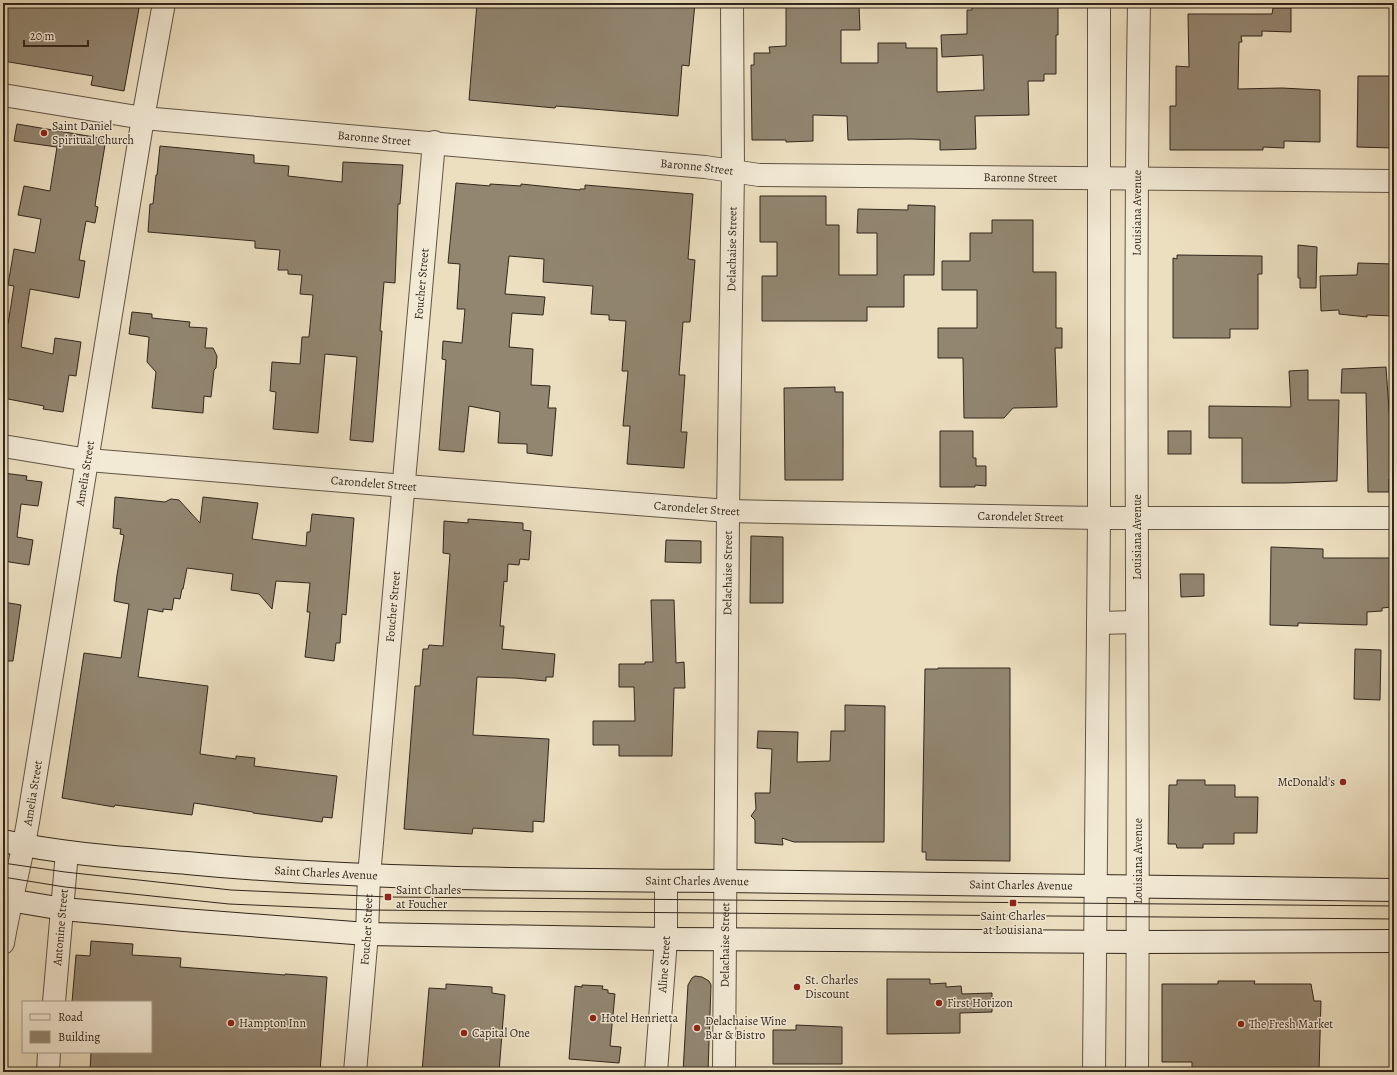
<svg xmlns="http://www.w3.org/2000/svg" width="1397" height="1075" viewBox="0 0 1397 1075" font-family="Alegreya,serif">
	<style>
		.building { fill: #928671; stroke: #31261b }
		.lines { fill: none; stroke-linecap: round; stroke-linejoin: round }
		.minor-casing { stroke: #605444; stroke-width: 24 }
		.tertiary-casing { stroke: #605444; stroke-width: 24 }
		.secondary-casing { stroke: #31261b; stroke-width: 24 }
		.minor { stroke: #f3ead6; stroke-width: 22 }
		.tertiary { stroke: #f3ead6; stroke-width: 22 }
		.secondary { stroke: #f3ead6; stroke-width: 22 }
		.tram { stroke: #31261b; stroke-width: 1 }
		.poi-dot { fill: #8f2418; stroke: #f3ead6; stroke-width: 1.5 }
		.labels { text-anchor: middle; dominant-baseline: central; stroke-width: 3; stroke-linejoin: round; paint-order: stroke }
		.poi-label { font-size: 12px; fill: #31261b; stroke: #f3ead6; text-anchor: start }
		.street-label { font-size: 12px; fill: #31261b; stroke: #f3ead6 }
	</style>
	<rect width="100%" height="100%" fill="#ecdfc0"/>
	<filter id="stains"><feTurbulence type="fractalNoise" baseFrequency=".005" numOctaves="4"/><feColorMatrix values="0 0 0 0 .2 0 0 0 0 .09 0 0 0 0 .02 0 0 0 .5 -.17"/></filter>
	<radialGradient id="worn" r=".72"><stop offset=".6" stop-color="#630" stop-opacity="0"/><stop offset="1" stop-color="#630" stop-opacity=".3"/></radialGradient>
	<g class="building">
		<path d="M3 3H140L124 91 91 85 93 76 3 61Z"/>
		<path d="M477 3H695L689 66 682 65 678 116 556 106 555 108 469 100Z"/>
		<path d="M972 3H1058V35H1056V74H1044V81H1028L1029 115 975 116 976 149 940 150V140L911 139 848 140 847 116 813 115V141L786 142V140H752L751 65H754V53H770L769 47 786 46V6L859 5 860 30H841V63H878V43H906V48H937V92L984 90 983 55 942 57 941 35 967 34V10H972Z"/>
		<path d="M1273 8H1291V32L1262 31V36H1241L1242 42H1239L1238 89 1282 88 1320 90V142L1284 141V148L1263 147V150H1170V106H1176V66L1189 67 1188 14H1272Z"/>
		<path d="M1358 76H1394V148L1357 147Z"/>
		<path d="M17 124 106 139 96 199 95 206 98 207 95 223 86 221 79 260 85 261 79 298 30 289 21 347 53 354 55 338 81 342 76 376 69 375 63 412 43 409 44 406 3 398V324H8L14 286 8 285 14 249 35 253 41 219 18 215 24 186 50 191 57 147 14 141Z"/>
		<path d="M160 146 254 155V163L289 166 288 176 342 182 343 162 403 165 400 204H398L395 283 384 282 380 331H382L373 442 350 440 357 357 325 354 318 433 273 429 276 392 270 391 272 362 300 364 302 337H309L313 295 300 294 302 275 288 274V270H278L280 250 255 248V241L148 232 150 204H153L156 175H157Z"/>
		<path d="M456 183 490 186V184L521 186V184L580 190V189H585V185L693 194 688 259 695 260 690 322H683L679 375H685L681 432H687L684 468 627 464 630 426H623L628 371H622L626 321 609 320V315L591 314 593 286 543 282 544 259 509 256 505 294 545 297 543 315 512 313 509 347 533 349 531 385 550 386 548 408H556L552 456 527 453V444L498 443 500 412 469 406 464 452 439 450 446 360 442 359 443 341 462 343 465 309H457L460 264 448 263Z"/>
		<path d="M760 196H826V225H839V275H877V233H857L858 209 908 210V205L935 206 934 275H904V307H867V321H762V276H777V242H760Z"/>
		<path d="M992 220H1033V272H1056V328H1062V348H1055L1057 407 1013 408 1004 418H964L963 358H938V328H977V290H942V261H970V233H992Z"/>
		<path d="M1298 245 1317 247 1316 288H1300V278H1298Z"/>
		<path d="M1177 255 1262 256V274H1258V329H1230V338H1173V258L1177 259Z"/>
		<path d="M1358 263 1394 264V316L1367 315V317L1339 314V310L1321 311 1320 276 1357 275Z"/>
		<path d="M132 312 152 314V318L190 322 189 327 207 328 205 348H213L217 356 216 368 214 370 211 397 204 396 203 413 152 408 156 372 147 362 149 337 129 334Z"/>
		<path d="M1386 367 1390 424H1394V457H1392V479H1389V492H1368L1366 393H1341L1342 369Z"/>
		<path d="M1308 370V400H1339L1337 481 1285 483H1242V438H1209V406L1291 407 1289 371Z"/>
		<path d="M835 387V392H843V480H785L784 388Z"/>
		<path d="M940 431H973V458H976V466H986V486L975 485V487H940Z"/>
		<rect x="1168" y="431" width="23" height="23"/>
		<path d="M3 473 27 476 26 480 42 482 38 506 21 504 17 537 33 540 29 565 3 561Z"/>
		<path d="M115 497 165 502 171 499 179 500 200 523 203 497 258 503 252 539 306 546 307 532H310L312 514 354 518 346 615 342 614 340 643H336L334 661 305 657 310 612H307L310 583 276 581 272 609 259 594 231 590 233 574 187 568 183 589H182L180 599 174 598 172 610 163 609V612L148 609 138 677 208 686 200 754 236 759V756L255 758 254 766 337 776 332 818 323 817 322 822 253 813V812L194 803 192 815 115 805 114 807 62 798 84 653 121 658 129 604 114 601 117 575 124 535 120 534 121 529 113 528Z"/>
		<path d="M468 519 523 523V530L531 531 529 560 520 559 519 565 508 564 507 582 504 581 500 626H504L502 649 555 654 553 677H546V681L515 678 477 677 473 735 549 739 544 822 533 821V832L473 828 472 834 404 829 415 686H420L423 649H428L429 645 443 646 450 554 443 553 444 521 468 523Z"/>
		<path d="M751 536 783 537V603H750Z"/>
		<path d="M666 540 701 541V563L665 562Z"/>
		<path d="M1271 547 1323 549V558H1392V607L1382 608V611L1367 612V625L1298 623V626L1270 625Z"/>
		<path d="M1180 574H1204V596L1181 597Z"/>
		<path d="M651 600H674L676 663 684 662 685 688H674L672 756H619V745H593V721H635L634 687H619V664H645V662H653Z"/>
		<path d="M3 602 21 605 13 661H3Z"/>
		<path d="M1355 649 1381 650 1380 700 1354 699Z"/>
		<path d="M938 668H1010V861L926 860V852H922L925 669H938Z"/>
		<path d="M845 705 885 706 884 842H794L782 838 783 845 755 843V820L751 816 756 809 755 793H770L772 749 757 748 758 731 798 732 797 762 830 761 831 731H845Z"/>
		<path d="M1177 780H1205V785H1235V797H1258L1257 833H1234V844H1203V848H1177L1176 844H1168L1169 785H1177Z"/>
		<path d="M91 941 133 944 132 955 181 958 180 967 285 975V974L327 977 320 1072H290L256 1069V1072H90L91 1052H151V1002H72L76 955 90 956Z"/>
		<path d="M695 976 702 977 709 981 711 985 708 1072H683L688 985 692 978Z"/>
		<path d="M887 979H930V984L946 983V987L961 986 962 994 992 993V1012L960 1013V1033L887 1034Z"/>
		<path d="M1218 981H1255L1254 984H1311L1314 1001H1321L1319 1072H1192V1062H1162V984H1218Z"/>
		<path d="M446 984 492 987V993L505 995 499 1072H422L429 988 446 989Z"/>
		<path d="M582 985 603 986 602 989 608 990V993L615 994 610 1046 621 1047 619 1063 569 1059 575 986 582 987Z"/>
		<path d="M796 1025 842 1027V1064H773V1030H796Z"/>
	</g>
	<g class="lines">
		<defs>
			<g id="minor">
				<path id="s1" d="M3 95 143 118 705 167 759 175 1394 181"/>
				<path id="s2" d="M3 446 88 460 405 486 728 511 1099 518H1394"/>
				<path id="s3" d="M3 943C10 902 21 862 28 822L143 118 164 3"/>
				<path id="s4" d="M54 1002 67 852"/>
				<path d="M48 1072 49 1052"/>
				<path id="s5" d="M355 1072 367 934 369 876 434 142"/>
				<path id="s6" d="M656 1072 666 939V881"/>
				<path id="s7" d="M724 1072 728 511 733 171 732 3"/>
			</g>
			<g id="tertiary">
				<path d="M1098 623 1137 622"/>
				<path d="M1094 1072 1099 518V3"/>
				<path id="s8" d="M1137 1072C1140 716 1133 359 1139 3"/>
			</g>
			<g id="secondary">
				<path id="s9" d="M3 841C63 854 126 858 187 863 366 880 546 880 725 881L1394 890"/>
				<path d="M3 899 63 909 184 920 367 934 666 939 1138 942 1394 941"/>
			</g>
		</defs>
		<use href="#minor" class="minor-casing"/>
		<use href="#tertiary" class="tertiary-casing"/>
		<use href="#secondary" class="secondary-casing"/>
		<use href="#minor" class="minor"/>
		<use href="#tertiary" class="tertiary"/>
		<use href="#secondary" class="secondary"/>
		<g class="tram">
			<path d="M3 863 65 872 231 890 388 897 1394 906"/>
			<path d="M3 877 65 887 229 904 368 910 1394 919"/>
		</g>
	</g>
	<g class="poi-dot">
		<circle cx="44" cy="133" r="4"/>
		<circle cx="1343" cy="782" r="4"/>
		<rect x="384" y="893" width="8" height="8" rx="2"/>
		<rect x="1009" y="899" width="8" height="8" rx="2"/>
		<circle cx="797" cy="987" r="4"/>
		<circle cx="939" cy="1003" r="4"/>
		<circle cx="593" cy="1018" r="4"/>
		<circle cx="231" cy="1023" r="4"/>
		<circle cx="1241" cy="1024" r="4"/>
		<circle cx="697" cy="1028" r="4"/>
		<circle cx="464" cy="1033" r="4"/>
	</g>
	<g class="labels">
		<g class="poi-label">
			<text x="52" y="126">Saint Daniel<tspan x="52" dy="14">Spiritual Church</tspan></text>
			<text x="1335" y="782" text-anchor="end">McDonald's</text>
			<text x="396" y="890">Saint Charles<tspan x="396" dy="14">at Foucher</tspan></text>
			<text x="1013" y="916" text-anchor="middle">Saint Charles<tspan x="1013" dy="14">at Louisiana</tspan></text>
			<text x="805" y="980">St. Charles<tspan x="805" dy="14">Discount</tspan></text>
			<text x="947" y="1003">First Horizon</text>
			<text x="601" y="1018">Hotel Henrietta</text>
			<text x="705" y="1021">Delachaise Wine<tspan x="705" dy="14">Bar &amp; Bistro</tspan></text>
			<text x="239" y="1023">Hampton Inn</text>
			<text x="1249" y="1024">The Fresh Market</text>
			<text x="472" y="1033">Capital One</text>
		</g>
		<g class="street-label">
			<text stroke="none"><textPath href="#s1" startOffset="374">Baronne Street</textPath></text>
			<text stroke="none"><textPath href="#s1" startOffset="698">Baronne Street</textPath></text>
			<text stroke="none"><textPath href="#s1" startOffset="1022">Baronne Street</textPath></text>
			<text stroke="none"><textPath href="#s8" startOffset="859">Louisiana Avenue</textPath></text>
			<text stroke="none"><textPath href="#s7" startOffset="823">Delachaise Street</textPath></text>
			<text stroke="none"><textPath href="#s5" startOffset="791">Foucher Street</textPath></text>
			<text stroke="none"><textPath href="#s3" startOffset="477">Amelia Street</textPath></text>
			<text stroke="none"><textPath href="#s2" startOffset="373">Carondelet Street</textPath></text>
			<text stroke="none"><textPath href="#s2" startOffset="697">Carondelet Street</textPath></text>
			<text stroke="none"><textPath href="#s2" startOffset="1021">Carondelet Street</textPath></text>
			<text transform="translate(1137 537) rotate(-90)">Louisiana Avenue</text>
			<text stroke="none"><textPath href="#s7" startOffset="499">Delachaise Street</textPath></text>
			<text stroke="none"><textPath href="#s5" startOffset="467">Foucher Street</textPath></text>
			<text stroke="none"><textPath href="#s3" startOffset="153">Amelia Street</textPath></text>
			<text stroke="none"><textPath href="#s8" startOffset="211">Louisiana Avenue</textPath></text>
			<text stroke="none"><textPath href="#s9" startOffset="325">Saint Charles Avenue</textPath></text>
			<text stroke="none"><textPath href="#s9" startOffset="696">Saint Charles Avenue</textPath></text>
			<text stroke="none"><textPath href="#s9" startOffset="1020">Saint Charles Avenue</textPath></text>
			<text stroke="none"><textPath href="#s4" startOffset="75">Antonine Street</textPath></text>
			<text stroke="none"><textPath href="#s5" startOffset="143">Foucher Street</textPath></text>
			<text stroke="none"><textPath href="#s7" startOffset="127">Delachaise Street</textPath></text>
			<text stroke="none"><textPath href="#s6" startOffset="108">Aline Street</textPath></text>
		</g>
	</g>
	<rect width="1397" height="1075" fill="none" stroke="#ecdfc0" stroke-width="16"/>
	<rect x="4" y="4" width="1389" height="1067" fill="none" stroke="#31261b" stroke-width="2"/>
	<rect x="8" y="8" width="1381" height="1059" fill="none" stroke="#31261b"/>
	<rect x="22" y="1001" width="130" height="52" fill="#f3ead6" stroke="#a59c8b"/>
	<rect x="30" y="1014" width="20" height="6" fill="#f3ead6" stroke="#a59c8b"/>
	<text x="58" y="1021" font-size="12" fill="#31261b">Road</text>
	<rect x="30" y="1031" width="20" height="12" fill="#928671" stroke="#a59c8b"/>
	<text x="58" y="1041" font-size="12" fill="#31261b">Building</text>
	<path d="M24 40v6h64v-6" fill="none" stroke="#31261b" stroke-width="2"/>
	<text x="30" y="40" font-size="12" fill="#31261b" stroke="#f3ead6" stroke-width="3" paint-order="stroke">20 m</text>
	<rect width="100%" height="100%" filter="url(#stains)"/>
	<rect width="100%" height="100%" fill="url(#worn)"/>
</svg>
